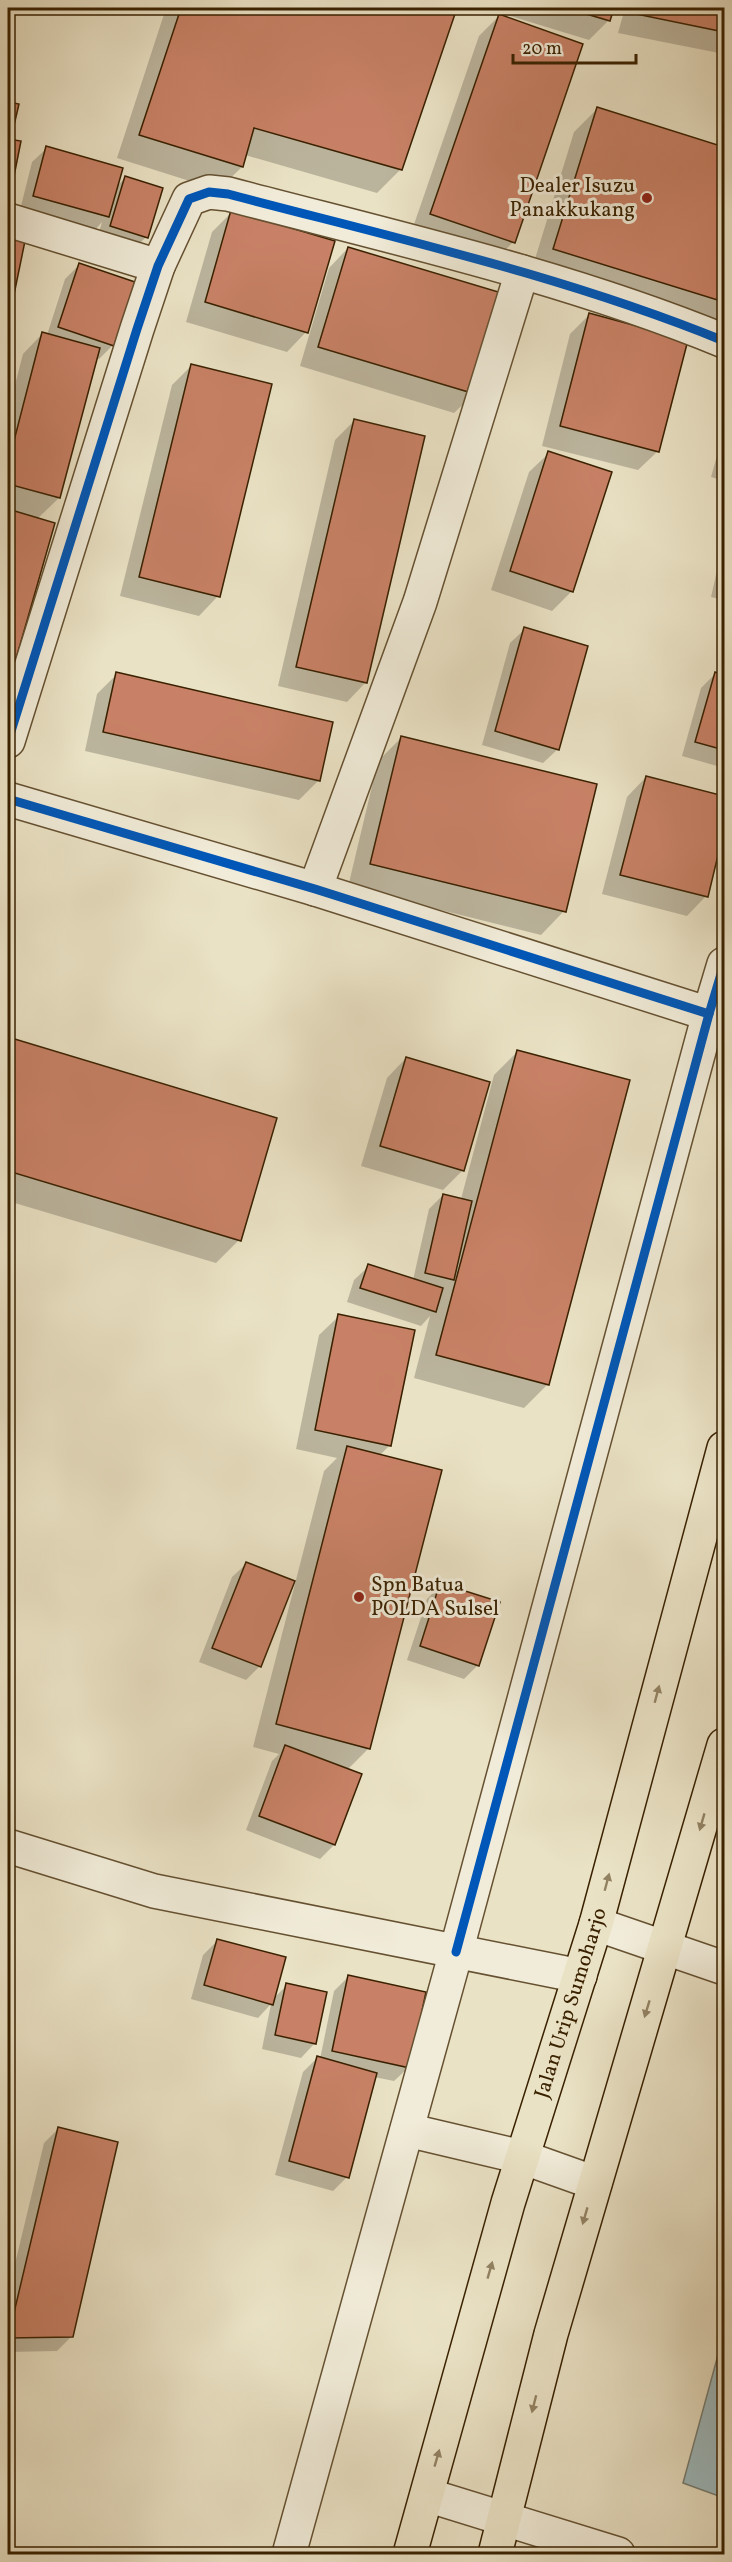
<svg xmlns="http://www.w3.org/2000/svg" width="732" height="2562" viewBox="0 0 732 2562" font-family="Vollkorn,serif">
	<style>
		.water { fill: #9dbbc0; stroke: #757d73; stroke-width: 1.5 }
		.shadow { fill: #0003 }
		.building { fill: #c88166; stroke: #392100; stroke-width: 1.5 }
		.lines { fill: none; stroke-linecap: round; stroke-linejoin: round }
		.minor-casing { stroke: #655131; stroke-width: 36 }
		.highway-casing { stroke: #392100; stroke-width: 36 }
		.minor { stroke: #f1ecd9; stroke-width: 33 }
		.highway { stroke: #eae2c5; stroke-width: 33 }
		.cycleway-casing { stroke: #f1ecd9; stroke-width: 13 }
		.cycleway { stroke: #0057b8; stroke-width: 9 }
		.oneway { fill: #928262 }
		.poi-dot { fill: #8f2418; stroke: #f1ecd9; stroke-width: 2 }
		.labels { text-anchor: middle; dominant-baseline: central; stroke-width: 6; stroke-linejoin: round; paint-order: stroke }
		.poi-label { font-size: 21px; fill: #392100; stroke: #f1ecd9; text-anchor: end }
		.street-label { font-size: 21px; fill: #392100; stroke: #f1ecd9 }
	</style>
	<rect width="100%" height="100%" fill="#eae2c5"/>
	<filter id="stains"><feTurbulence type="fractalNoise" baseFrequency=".00333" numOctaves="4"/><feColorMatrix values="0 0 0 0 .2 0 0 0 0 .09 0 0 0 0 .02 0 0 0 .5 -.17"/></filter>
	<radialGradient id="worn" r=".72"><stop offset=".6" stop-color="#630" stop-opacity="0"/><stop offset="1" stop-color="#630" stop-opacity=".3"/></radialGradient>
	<path class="water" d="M724 2333V2498L683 2483Z"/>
	<g class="shadow">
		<path d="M166 8H455L401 169 377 193 245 155 242 167 218 190 117 158Z"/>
		<path d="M484 8H613L609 20 589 40Z"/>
		<path d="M625 8H724V54L618 33Z"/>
		<path d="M499 16 513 242 494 262 411 233 479 36Z"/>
		<path d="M8 103 17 106 8 139Z"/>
		<path d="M597 109 724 148V332L531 272 574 132Z"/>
		<path d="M8 140 19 142 12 180 8 185Z"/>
		<path d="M47 148 116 187 125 178 146 237 132 251 97 240 102 222 94 231 20 210 32 162Z"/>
		<path d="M232 212 306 332 287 352 186 322 212 232Z"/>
		<path d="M8 239 24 242 8 319Z"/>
		<path d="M348 248 474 394 454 413 300 366 329 268Z"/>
		<path d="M79 265 113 345 99 359 96 358 59 498 37 519 54 524 8 681V412L23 354 42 334 47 335 65 279Z"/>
		<path d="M589 315 658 451 638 470 542 446 570 334Z"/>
		<path d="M191 366 218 596 199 616 120 596 172 385Z"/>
		<path d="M354 421 366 682 347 702 278 686 335 440Z"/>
		<path d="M724 431V481L711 477Z"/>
		<path d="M549 453 572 591 552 611 491 590 529 472Z"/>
		<path d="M724 550V600L711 597 721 553Z"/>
		<path d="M525 629 558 749 543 763 482 745 510 643Z"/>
		<path d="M117 674 332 723 318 781 299 800 85 751 97 694Z"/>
		<path d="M715 674 724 677V768L682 756 701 688Z"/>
		<path d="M401 738 564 911 541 935 348 887 378 761Z"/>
		<path d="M646 777 724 798V823L706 896 687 916 602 894 627 797Z"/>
		<path d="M8 1038 275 1119 239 1240 216 1263 8 1201Z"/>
		<path d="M518 1051 548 1384 524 1408 414 1378 430 1316 421 1326 347 1302 354 1280 369 1266 413 1280 429 1209 443 1195 461 1199 494 1075Z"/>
		<path d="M406 1058 488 1083 462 1171 443 1190 361 1166 387 1078Z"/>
		<path d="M339 1316 390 1445 379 1456 369 1748 347 1770 334 1845 320 1859 246 1830 272 1761 279 1754 253 1747 324 1471 337 1458 296 1449 319 1335Z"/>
		<path d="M247 1563 260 1666 246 1680 199 1662 232 1577Z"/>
		<path d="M441 1585 478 1665 464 1679 407 1660 427 1599Z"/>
		<path d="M217 1941 273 1999 287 1985 315 2043 301 2058 262 2049 271 2004 258 2018 191 1999 203 1955Z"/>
		<path d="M348 1977 409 2067 394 2081 374 2077 347 2177 333 2191 275 2175 303 2072 317 2058 320 2059 334 1991Z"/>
		<path d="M724 2106V2127L719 2126Z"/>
		<path d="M58 2129 71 2337 57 2351 8 2352V2293L44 2143Z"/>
	</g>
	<g class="building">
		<path d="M181 8H457L402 170 254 128 243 167 139 135Z"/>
		<path d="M566 8H614L610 21Z"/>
		<path d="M638 8H724V32L636 14Z"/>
		<path d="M499 14 583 44 515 243 430 214Z"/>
		<path d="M8 102 19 104 11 138 8 137Z"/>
		<path d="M597 107 724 147V302L553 249Z"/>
		<path d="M8 139 21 141 13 181 8 180Z"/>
		<path d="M46 146 123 168 109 217 33 196Z"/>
		<path d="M125 176 163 188 148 238 110 226Z"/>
		<path d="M231 210 335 241 308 333 205 302Z"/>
		<path d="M8 237 25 241 9 319H8Z"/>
		<path d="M348 247 505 294 475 394 318 347Z"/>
		<path d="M79 263 135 282 114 346 58 327Z"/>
		<path d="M589 313 688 340 659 452 560 426Z"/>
		<path d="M42 332 100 348 60 498 8 484V464Z"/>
		<path d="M191 364 272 384 220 597 139 577Z"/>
		<path d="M354 419 425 436 367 683 296 667Z"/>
		<path d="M548 451 612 472 573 592 510 571Z"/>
		<path d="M8 509 55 523 8 687Z"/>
		<path d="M524 627 588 646 559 750 495 731Z"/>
		<path d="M116 672 333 722 320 781 103 732Z"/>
		<path d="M715 672 724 675V750L695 742Z"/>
		<path d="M401 736 597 784 566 912 370 864Z"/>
		<path d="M646 776 724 796V830L708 897 620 875Z"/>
		<path d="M8 1037 277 1118 241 1241 8 1171Z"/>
		<path d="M517 1050 630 1080 549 1385 436 1355Z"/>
		<path d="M406 1057 490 1082 464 1171 380 1146Z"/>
		<path d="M443 1194 472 1201 454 1280 425 1273Z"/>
		<path d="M368 1264 443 1288 436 1312 360 1288Z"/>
		<path d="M338 1314 415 1330 391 1446 315 1430Z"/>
		<path d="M347 1446 442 1470 370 1749 276 1724Z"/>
		<path d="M246 1562 295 1581 261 1667 212 1648Z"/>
		<path d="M440 1583 500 1602 479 1666 420 1646Z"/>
		<path d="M285 1745 362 1774 335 1845 259 1816Z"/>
		<path d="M217 1939 286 1957 273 2005 204 1985Z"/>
		<path d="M348 1975 426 1992 410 2068 332 2051Z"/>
		<path d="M286 1983 327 1992 316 2044 275 2035Z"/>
		<path d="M317 2056 377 2073 349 2178 289 2161Z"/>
		<path d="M58 2127 118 2142 73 2337 8 2338Z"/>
	</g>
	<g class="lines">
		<defs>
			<g id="minor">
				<path d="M8 220 158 266"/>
				<path d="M8 741 137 329 158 266 189 199 209 192 228 194C395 238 565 276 724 341"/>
				<path d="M8 799 315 889 709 1014"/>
				<path d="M315 889 420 602 522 272"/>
				<path d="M8 1846 154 1891 580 1976"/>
				<path d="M596 1924 724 1968"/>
				<path d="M407 2130 522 2157 595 2183"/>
				<path d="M427 2495 618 2554"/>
				<path d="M289 2554 456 1952 709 1014 724 964"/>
			</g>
			<g id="highway">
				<path id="s1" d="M410 2554 508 2203 596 1924 724 1448"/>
				<path d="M495 2554 551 2334 724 1745"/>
			</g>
		</defs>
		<use href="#minor" class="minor-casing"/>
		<use href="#highway" class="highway-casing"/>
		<use href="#minor" class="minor"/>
		<use href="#highway" class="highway"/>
		<defs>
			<g id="cycleway">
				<path d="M8 741 137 329 158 266 189 199 209 192 228 194C395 238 565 276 724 341"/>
				<path d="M8 799 315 889 709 1014"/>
				<path d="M456 1952 709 1014 724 964"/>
			</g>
		</defs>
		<use href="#cycleway" class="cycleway-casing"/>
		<use href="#cycleway" class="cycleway"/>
	</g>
	<defs><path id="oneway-solid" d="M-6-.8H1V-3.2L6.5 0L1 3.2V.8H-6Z" transform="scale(1.5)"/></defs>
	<g class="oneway">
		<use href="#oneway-solid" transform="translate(657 1694) rotate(-75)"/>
		<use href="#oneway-solid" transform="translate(702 1822) rotate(106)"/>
		<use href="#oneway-solid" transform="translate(607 1882) rotate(-75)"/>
		<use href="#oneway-solid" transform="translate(647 2009) rotate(107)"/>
		<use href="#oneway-solid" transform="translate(585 2216) rotate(106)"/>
		<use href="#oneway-solid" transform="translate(490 2270) rotate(-74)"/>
		<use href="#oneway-solid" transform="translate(534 2404) rotate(104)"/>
		<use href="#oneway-solid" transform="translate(437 2458) rotate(-74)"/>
	</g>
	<g class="poi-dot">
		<circle cx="647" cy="198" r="6"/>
		<circle cx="359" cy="1597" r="6"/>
	</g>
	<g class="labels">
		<g class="poi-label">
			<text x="635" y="186">Dealer Isuzu<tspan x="635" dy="24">Panakkukang</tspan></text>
			<text x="371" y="1585" text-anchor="start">Spn Batua<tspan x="371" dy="24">POLDA Sulsel</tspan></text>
		</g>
		<g class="street-label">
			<text stroke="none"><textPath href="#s1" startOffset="574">Jalan Urip Sumoharjo</textPath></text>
		</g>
	</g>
	<rect width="732" height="2562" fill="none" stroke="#eae2c5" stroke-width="30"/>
	<rect x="9" y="9" width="714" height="2544" fill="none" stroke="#392100" stroke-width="3"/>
	<rect x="15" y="15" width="702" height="2532" fill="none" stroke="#392100" stroke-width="1.5"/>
	<path d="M513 54v9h123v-9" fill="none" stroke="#392100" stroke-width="3"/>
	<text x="522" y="54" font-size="18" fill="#392100" stroke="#f1ecd9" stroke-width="4.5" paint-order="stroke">20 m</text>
	<rect width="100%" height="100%" filter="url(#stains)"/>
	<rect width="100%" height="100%" fill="url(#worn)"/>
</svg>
